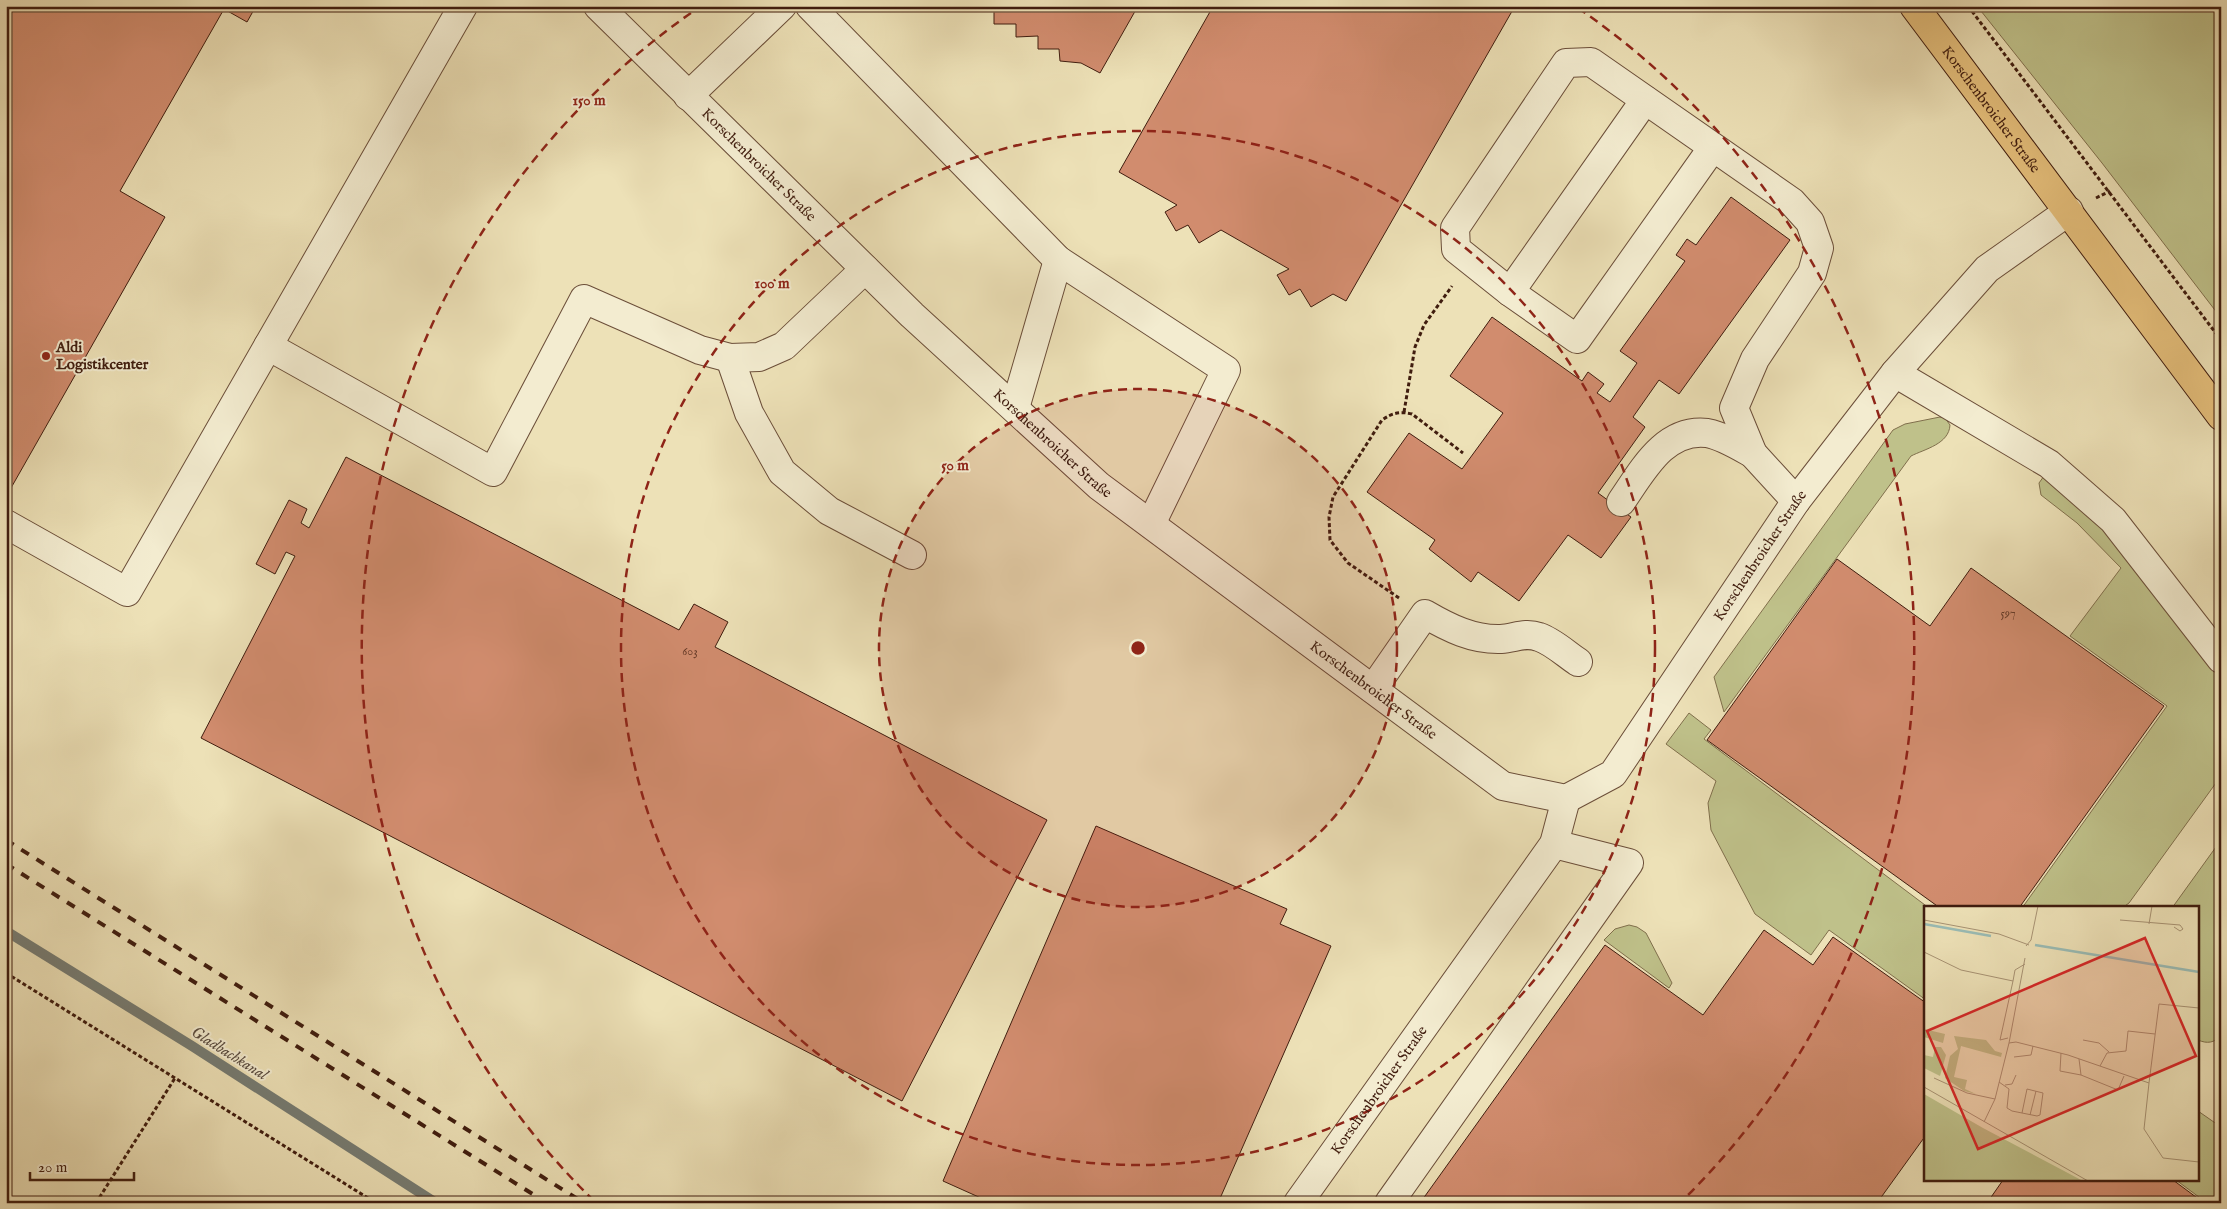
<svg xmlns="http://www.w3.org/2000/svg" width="2227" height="1209" viewBox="0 0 2227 1209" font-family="'IM FELL English',serif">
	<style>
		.green { fill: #bfc18a; stroke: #806f4c }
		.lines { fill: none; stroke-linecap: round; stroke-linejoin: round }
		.stream { stroke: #767c73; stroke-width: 10 }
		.building { fill: #d18c6e; stroke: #401d0f }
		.minor-casing { stroke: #6b4e39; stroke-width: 30 }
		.major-casing { stroke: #401d0f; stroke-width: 30 }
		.path { stroke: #401d0f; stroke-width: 3; stroke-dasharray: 4 2.5; stroke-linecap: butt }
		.minor { stroke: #f3ecd0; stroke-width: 28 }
		.major { stroke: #e6c07c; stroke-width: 28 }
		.rail { stroke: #401d0f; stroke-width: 4; stroke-dasharray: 9 9; stroke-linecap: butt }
		.ring { fill: none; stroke: #8f2418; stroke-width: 2.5; stroke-dasharray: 9 6 }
		.poi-dot { fill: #8f2418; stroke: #f3ecd0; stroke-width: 2 }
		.labels { text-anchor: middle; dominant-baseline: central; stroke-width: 4; stroke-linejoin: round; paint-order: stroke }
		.number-label { font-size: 12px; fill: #643927 }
		.street-label { font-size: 15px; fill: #401d0f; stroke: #f3ecd0 }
		.poi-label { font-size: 15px; font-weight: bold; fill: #401d0f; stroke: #f3ecd0; text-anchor: start }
		.water-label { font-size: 16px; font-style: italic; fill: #5b4d41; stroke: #f3ecd0 }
		.inset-river { fill: none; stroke: #9abcb5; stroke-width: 2.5 }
		.inset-road { fill: none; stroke: #a89374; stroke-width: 1 }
		.view { fill: #d62828; fill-opacity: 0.15; stroke: #d62828; stroke-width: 2.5 }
		.inset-edge { fill: none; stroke: #401d0f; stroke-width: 2.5 }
		.centre { fill: #8f2418; stroke: #f3ecd0; stroke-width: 2.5 }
		.ring-label { font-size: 15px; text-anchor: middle; font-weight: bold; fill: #8f2418; stroke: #f3ecd0; stroke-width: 4; stroke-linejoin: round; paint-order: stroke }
	</style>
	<rect width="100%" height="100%" fill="#ede1b7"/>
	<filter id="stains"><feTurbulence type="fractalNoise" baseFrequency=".004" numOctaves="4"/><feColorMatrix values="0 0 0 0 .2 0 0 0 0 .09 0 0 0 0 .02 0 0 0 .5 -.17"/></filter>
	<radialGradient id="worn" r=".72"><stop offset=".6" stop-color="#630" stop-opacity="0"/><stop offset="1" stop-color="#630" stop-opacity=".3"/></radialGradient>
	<g class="green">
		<path d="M1977 6H2221V318L2102 163Z"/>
		<path d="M1940 417 1945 418 1950 425C1949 444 1925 449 1911 456L1724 712 1714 677 1893 430 1905 424Z"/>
		<path d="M2044 476 2132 555 2221 678V776L2129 903 2122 908H2022L2167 706 2070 636 2121 568 2077 523 2041 495 2039 483Z"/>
		<path d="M1689 713 1711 730 1704 739 1929 908H1926V1000L1829 930 1811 955 1755 914 1711 830 1708 803 1716 781 1666 744Z"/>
		<path d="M2221 840V1035C2215 1043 2207 1044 2198 1040V908H2172Z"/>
		<path d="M1629 925 1637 927 1646 933 1672 983 1669 988 1604 940 1615 929Z"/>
		<path d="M2198 1111 2221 1127V1203H2207L2176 1180H2198Z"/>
	</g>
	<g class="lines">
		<path class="stream" d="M6 931 192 1046 436 1203"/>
	</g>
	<g class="building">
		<path d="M6 6H256L247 22 224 9 120 191 165 217 7 495Z"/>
		<path d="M994 6H1138L1100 73 1081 63 1060 61 1059 49H1038V36L1016 37V24H994Z"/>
		<path d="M1204 6H1515L1346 301 1333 294 1311 307 1300 289 1289 295 1277 275 1289 269 1221 230 1199 243 1188 225 1176 231 1165 212 1177 205 1119 172 1211 10Z"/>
		<path d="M1731 197 1790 240 1679 394 1659 380 1633 417 1645 427 1598 493 1631 517 1601 558 1568 535 1519 601 1478 572 1471 582 1429 549 1435 540 1367 492 1409 433 1462 469 1503 413 1450 376 1492 317 1582 381 1588 372 1604 384 1597 393 1610 402 1637 363 1620 351 1685 261 1676 255 1687 239 1696 245Z"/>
		<path d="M346 457 679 630 694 604 728 622 715 647 1047 820 902 1101 201 738 295 556 286 552 275 574 256 564 289 500 307 509 301 523 309 528Z"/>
		<path d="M1837 559 1930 626 1971 568 2164 706 2019 908H1940L1707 740Z"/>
		<path d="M1096 826 1287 909 1280 924 1331 946 1218 1203H992L943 1181Z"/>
		<path d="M1764 930 1813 965 1833 937 1926 1003V1135L1877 1203H1420L1605 945 1703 1015Z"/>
		<path d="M2003 1180H2173L2204 1203H1987Z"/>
	</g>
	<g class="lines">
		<defs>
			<g id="minor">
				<path id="s1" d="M598 6 912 315 1099 486 1503 786 1566 799 1613 774 1796 501 1895 373 1987 269 2069 211"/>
				<path d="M810 6 1058 260 1226 370 1151 524"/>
				<path d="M688 96 782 6"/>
				<path d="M1713 147 1577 339 1510 292 1456 249 1455 228 1566 63 1591 62 1792 202 1810 222 1819 248 1812 273 1755 359 1734 408 1753 454 1796 501"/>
				<path d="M1510 292 1645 100"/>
				<path d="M268 346 493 472 584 299 700 350 730 358 759 357 784 346 865 269"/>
				<path d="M730 358 749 413 782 472 829 511 912 555"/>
				<path d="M1895 373 2049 464 2113 520 2221 659"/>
				<path d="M1015 408 1058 260"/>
				<path d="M1621 502C1642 472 1664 428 1707 433 1723 436 1739 446 1753 454"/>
				<path d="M6 524 127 592 463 6"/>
				<path d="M1373 689 1425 614C1449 628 1473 640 1501 639 1515 638 1525 632 1539 637 1552 641 1566 654 1578 662"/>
				<path id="s2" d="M1298 1203 1554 844 1566 799"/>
				<path d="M1389 1203 1629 863 1554 844"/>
			</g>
			<g id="major">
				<path id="s3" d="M1914 6 2221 416"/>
			</g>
		</defs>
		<use href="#minor" class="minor-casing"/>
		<use href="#major" class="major-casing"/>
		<g class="path">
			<path d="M1968 6 2221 340"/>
			<path d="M2096 198 2110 191"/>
			<path d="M1404 412 1415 347 1424 325 1452 286"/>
			<path d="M1399 598 1348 563 1330 540 1329 517 1333 497 1382 420C1392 413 1400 411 1412 414L1463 453"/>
			<path d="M6 973 376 1203"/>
			<path d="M96 1203 175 1078"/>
		</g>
		<use href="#minor" class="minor"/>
		<use href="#major" class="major"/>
		<g class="rail">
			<path d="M6 840 584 1203"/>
			<path d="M6 864 547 1203"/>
		</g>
	</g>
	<circle cx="1138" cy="648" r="259" fill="#8f2418" fill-opacity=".12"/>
	<g class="ring">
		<circle cx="1138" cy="648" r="259"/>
		<circle cx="1138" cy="648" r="517"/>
		<path d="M594 1201A776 776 0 0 1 698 8M1578 8A776 776 0 0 1 1682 1201"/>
	</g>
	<circle class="poi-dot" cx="46" cy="356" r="5"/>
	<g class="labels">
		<g class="number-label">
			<text x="2008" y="613">597</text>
			<text x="690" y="651">603</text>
		</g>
		<g class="street-label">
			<text stroke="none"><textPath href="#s3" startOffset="129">Korschenbroicher Straße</textPath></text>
			<text stroke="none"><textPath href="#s1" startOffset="226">Korschenbroicher Straße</textPath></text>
			<text stroke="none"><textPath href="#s1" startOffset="631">Korschenbroicher Straße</textPath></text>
			<text stroke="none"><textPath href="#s1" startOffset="1578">Korschenbroicher Straße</textPath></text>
			<text stroke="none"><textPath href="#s1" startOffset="1036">Korschenbroicher Straße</textPath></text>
			<text stroke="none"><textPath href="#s2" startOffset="139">Korschenbroicher Straße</textPath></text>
		</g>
		<g class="poi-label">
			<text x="56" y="347">Aldi<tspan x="56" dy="17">Logistikcenter</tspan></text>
		</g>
		<g class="water-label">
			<text transform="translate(229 1054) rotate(32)">Gladbachkanal</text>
		</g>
	</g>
	<g transform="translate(1924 906)">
		<rect width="275" height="275" fill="#ede1b7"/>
		<path d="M0 123 21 128 19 137 0 131ZM30 130 62 134 71 145 78 147 77 151 37 140 30 171 43 174 41 183 52 188 40 185 21 172 26 150 34 143ZM11 141H17L22 149 16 170 0 162V149L9 151ZM0 188 59 222 159 275H0Z" fill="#bfc18a"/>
		<path class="inset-river" d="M0 18 67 30M111 39 275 66"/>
		<path class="inset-road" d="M0 14 75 28 105 39M196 14 256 19 259 23 256 25 250 21M225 18 228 0M102 40 107 34 114 0M0 46 37 64 89 75 76 134 84 132M89 75 91 64 101 58M159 134 175 137 185 146M85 137 92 136 144 149 225 177 235 98 275 102M137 147 136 165 157 169 194 184 200 170M90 151 107 149 109 140M155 153 157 169M176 160 183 147 202 145 204 125 231 128M10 172 43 187 71 193M75 176 85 183 83 202 88 205 113 210 116 209 119 187 103 183 98 207M225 177 220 223 239 252 275 256M81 179 88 178 92 169M0 181 164 275M106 209 112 185M60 216 71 193 85 137 101 52"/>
		<path class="view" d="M221 32 272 150 54 243 3 125Z"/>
		<rect width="275" height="275" class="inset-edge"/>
	</g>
	<circle cx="1138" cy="648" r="8" class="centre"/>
	<g class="ring-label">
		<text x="589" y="105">150 m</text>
		<text x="772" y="288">100 m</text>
		<text x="955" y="470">50 m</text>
	</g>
	<rect width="2227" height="1209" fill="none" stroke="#ede1b7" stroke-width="25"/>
	<rect x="8" y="8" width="2212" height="1194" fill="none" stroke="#401d0f" stroke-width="2.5"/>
	<rect x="12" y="12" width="2202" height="1184" fill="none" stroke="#401d0f"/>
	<path d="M30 1172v8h104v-8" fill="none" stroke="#401d0f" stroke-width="2.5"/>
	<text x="38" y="1172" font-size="15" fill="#401d0f" stroke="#f3ecd0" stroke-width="4" paint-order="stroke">20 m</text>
	<rect width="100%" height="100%" filter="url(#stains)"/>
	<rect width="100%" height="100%" fill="url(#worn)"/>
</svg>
